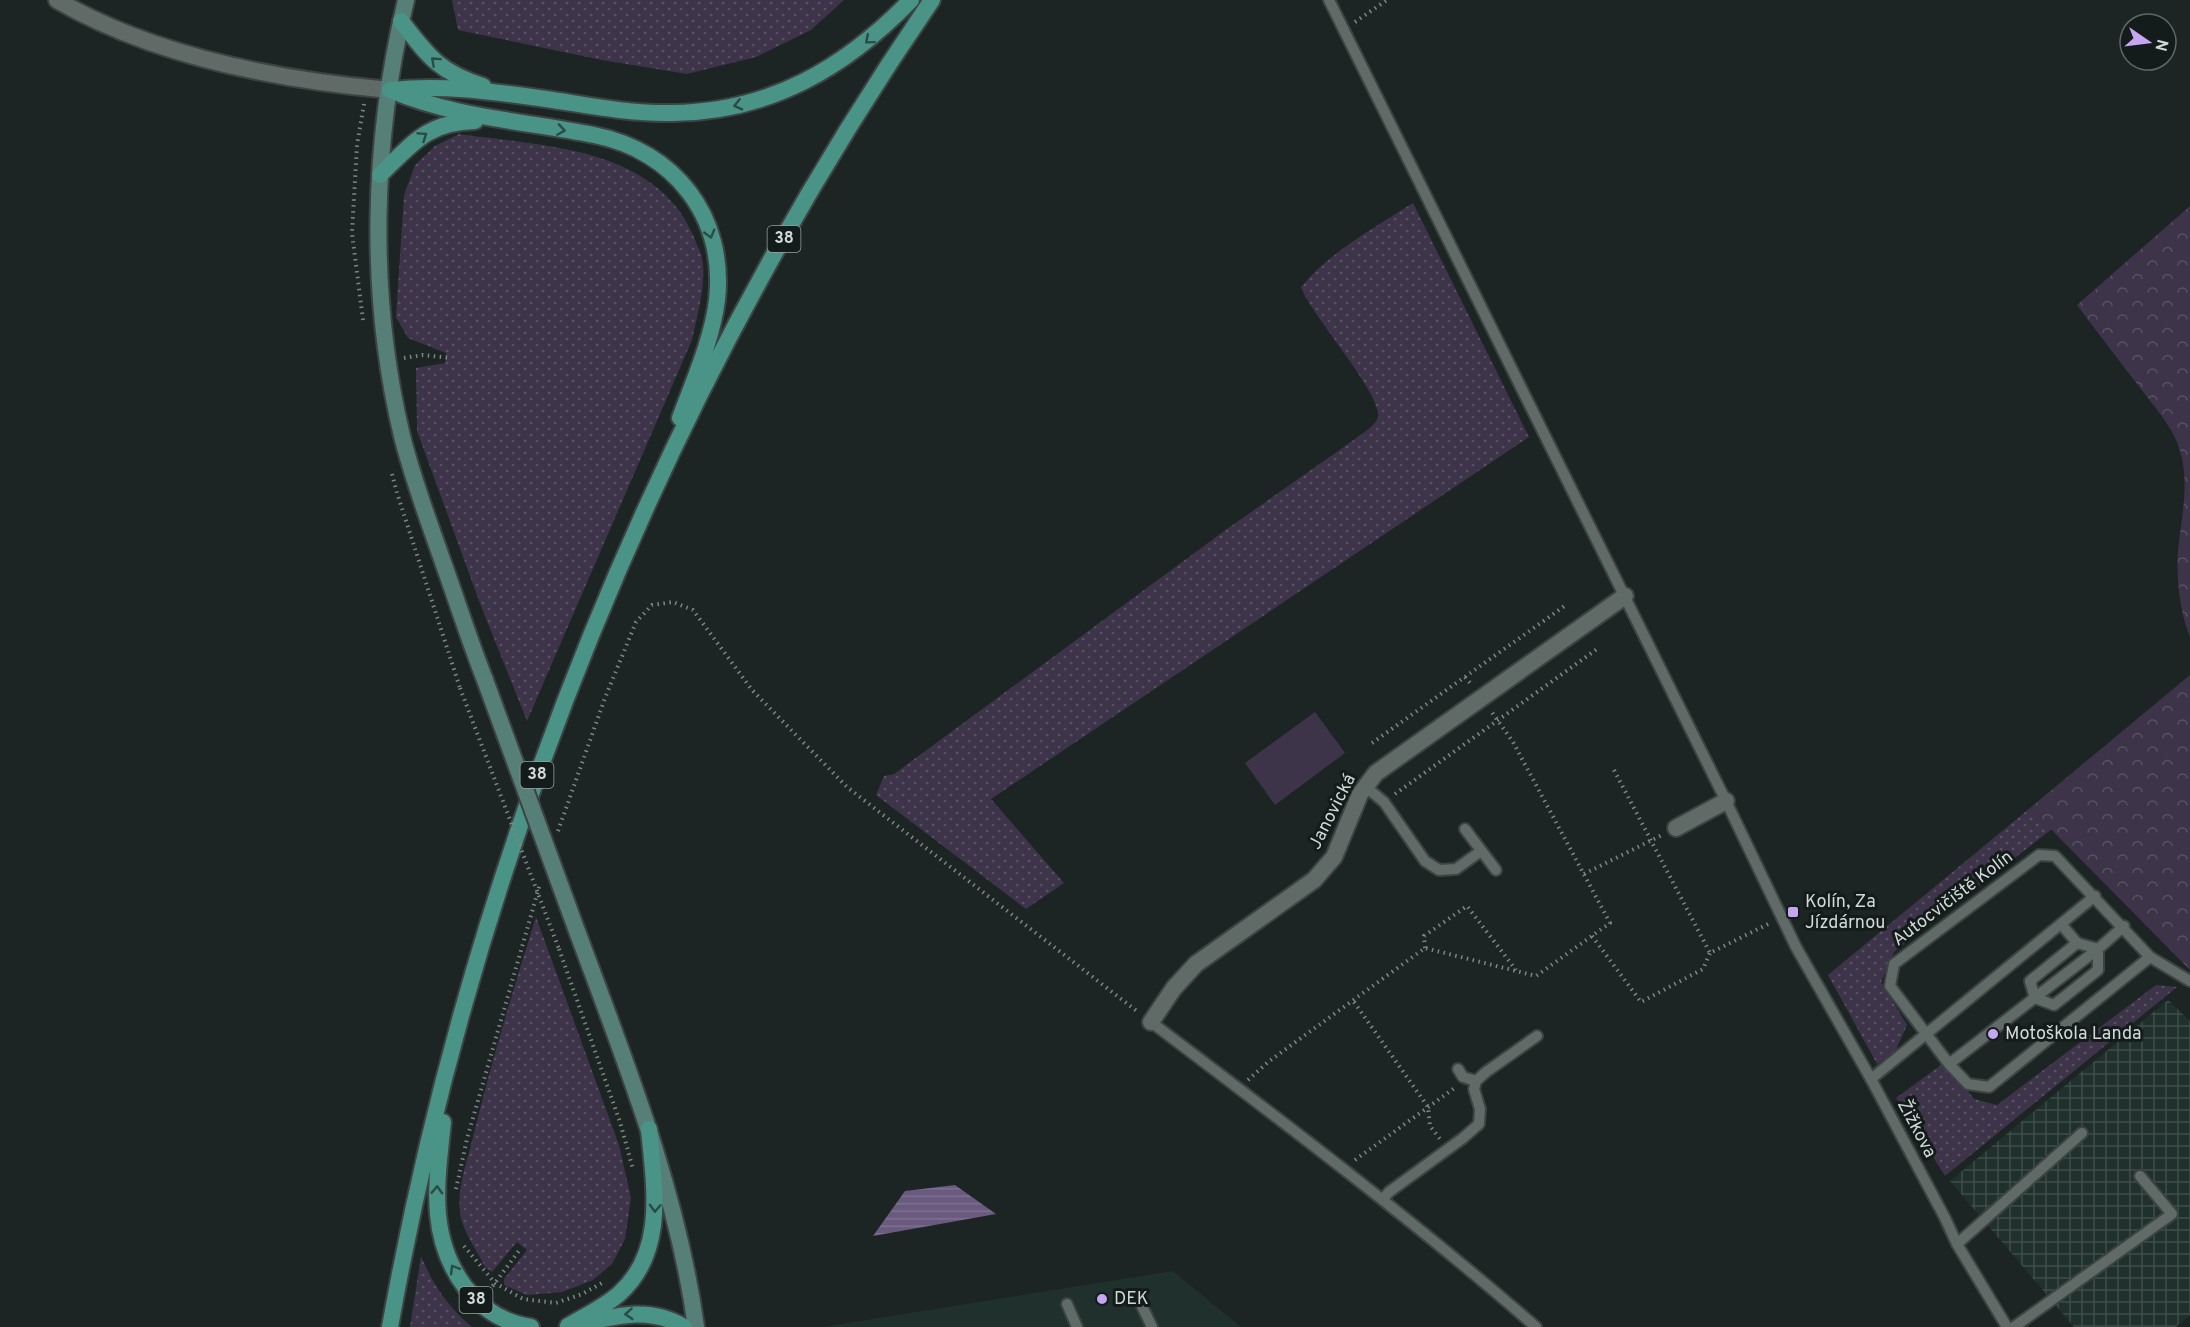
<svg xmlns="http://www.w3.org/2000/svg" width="2190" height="1327" viewBox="0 0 2190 1327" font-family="Overpass,sans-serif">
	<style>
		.built { fill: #20302c }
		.industrial { fill: url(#industrial-grid) }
		.grass { fill: url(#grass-dots) }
		.park { fill: url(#park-crowns) }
		.garden { fill: #3d344a }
		.water { fill: url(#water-rules) }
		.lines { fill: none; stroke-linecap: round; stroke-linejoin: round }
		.service-casing { stroke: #3c4342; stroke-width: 14 }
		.minor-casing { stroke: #3c4342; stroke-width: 20 }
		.tertiary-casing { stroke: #3c4342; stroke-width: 20 }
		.secondary-casing { stroke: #3c4342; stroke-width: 20 }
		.primary-casing { stroke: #3c4342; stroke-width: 20 }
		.path { stroke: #7e8684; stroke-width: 4; stroke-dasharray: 1.5 4.5; stroke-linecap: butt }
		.service { stroke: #606a67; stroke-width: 10 }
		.minor { stroke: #606a67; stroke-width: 16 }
		.tertiary { stroke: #606a67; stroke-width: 16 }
		.secondary { stroke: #557f77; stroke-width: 16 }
		.primary { stroke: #4a9387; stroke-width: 16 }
		.secondary-bridge-casing { stroke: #3c4342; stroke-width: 20; stroke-linecap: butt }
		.path-bridge { stroke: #7e8684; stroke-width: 4; stroke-dasharray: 1.5 4.5; stroke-linecap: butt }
		.secondary-bridge { stroke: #557f77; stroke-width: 16 }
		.oneway { stroke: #294c46 }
		.poi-dot { fill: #c6a6f0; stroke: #131c1a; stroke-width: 2 }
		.labels { text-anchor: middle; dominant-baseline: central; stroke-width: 6; stroke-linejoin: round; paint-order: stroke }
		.shield { fill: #131c1a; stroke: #99a09e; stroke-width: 1.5 }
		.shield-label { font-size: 16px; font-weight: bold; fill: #d2d8d7 }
		.street-label { font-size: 18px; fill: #d2d8d7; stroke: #131c1a }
		.poi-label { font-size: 18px; fill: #d2d8d7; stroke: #131c1a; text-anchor: start }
	</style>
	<defs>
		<pattern id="industrial-grid" width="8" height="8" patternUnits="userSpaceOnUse" patternTransform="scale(1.5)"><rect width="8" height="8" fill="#20302c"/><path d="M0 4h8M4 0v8" fill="none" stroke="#404d4a"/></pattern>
		<pattern id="grass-dots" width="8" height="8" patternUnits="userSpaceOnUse" patternTransform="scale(1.5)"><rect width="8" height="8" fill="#3d344a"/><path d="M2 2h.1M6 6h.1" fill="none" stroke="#585163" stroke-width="1.8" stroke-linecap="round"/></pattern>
		<pattern id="park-crowns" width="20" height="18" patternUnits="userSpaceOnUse" patternTransform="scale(1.5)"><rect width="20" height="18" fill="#3d344a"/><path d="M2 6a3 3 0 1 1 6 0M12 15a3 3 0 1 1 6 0" fill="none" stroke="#585163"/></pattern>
		<pattern id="water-rules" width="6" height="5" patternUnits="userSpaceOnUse" patternTransform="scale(1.5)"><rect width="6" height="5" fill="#6a5a7f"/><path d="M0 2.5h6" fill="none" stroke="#7e7190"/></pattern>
	</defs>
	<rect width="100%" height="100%" fill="#1c2523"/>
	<path class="built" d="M1173 1271 1241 1327H822Z"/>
	<path class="industrial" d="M2168 1000 2190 1021V1315L2176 1327H2074L1950 1181Z"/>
	<g class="grass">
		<path d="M452 0H844L811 30 756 57 687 74 602 60 458 30Z"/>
		<path d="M459 134C542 146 656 146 694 237 696 244 701 251 702 258 707 282 697 316 692 340L527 721 481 606 417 431 416 368 445 363 446 353 408 338 396 317 404 195 415 165 435 146Z"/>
		<path d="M1413 203 1529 437 991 799 1064 883 1026 909 876 795 884 776 894 774 1227 529 1355 439C1361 434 1376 426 1378 417 1382 394 1311 315 1301 287 1331 251 1374 228 1413 203Z"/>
		<path d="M2030 808 2052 829 1894 952 1881 982 1907 1025 1894 1054 1877 1064 1828 975Z"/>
		<path d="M536 917 619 1145 631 1198 625 1239 612 1264 593 1280 562 1292 527 1295 504 1285V1279L527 1250 517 1242 492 1272 485 1267C478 1252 465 1235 461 1218 455 1192 467 1162 473 1137 491 1063 513 990 536 917Z"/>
		<path d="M2156 985 2177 987 1945 1176 1896 1098 1945 1062 1974 1099 1997 1105Z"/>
		<path d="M421 1256C433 1285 448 1307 472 1327H410Z"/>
	</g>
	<g class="park">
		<path d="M2190 206V637C2180 613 2176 578 2178 551 2181 519 2190 483 2180 451 2175 430 2154 406 2141 389 2119 361 2098 333 2077 305Z"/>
		<path d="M2190 675V970L2030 808Z"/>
	</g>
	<path class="garden" d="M1315 712 1345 753 1275 805 1245 763Z"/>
	<path class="water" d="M955 1185 996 1214 873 1236 905 1191Z"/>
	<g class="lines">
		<defs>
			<g id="service">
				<path d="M1329 0 1726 801 1796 947 1871 1079 1945 1218 1957 1244 2007 1327"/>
				<path d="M1366 787 1384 802 1425 861 1439 870 1456 869 1481 851"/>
				<path d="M1465 829 1496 870"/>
				<path d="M2039 855 2055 856 2150 957 1989 1087 1968 1084 1949 1064 1890 986 1894 964Z"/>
				<path d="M2061 924 2077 943"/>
				<path d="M2077 943 2098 949V970L2054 1005 2035 998 2030 981Z"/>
				<path d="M2150 957 2190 981"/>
				<path d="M1151 1022C1282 1121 1412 1219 1536 1327"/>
				<path d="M1949 1064 2098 949 2124 926"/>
				<path d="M1458 1069 1463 1077 1476 1081"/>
				<path d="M1871 1079 2095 896"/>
				<path d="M1383 1199 1389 1192 1463 1138 1479 1124 1480 1109 1474 1089 1476 1081 1486 1072 1537 1036"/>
				<path d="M1957 1244 2082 1133"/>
				<path d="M1067 1304 1077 1327"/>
				<path d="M1141 1304 1152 1327"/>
				<path d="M2014 1327 2172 1214 2140 1176"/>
			</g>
			<g id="minor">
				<path d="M1676 828 1726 801"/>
				<path d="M1151 1022 1174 988 1196 964 1314 880 1334 857 1360 794 1376 773 1625 596"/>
			</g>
			<path id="tertiary" d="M57 0C155 57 278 80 390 90"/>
			<g id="secondary">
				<path d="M406 0C372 141 368 294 402 436 413 480 429 522 444 565 458 604 470 642 485 680"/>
				<path d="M577 931C625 1061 677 1189 696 1327"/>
			</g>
			<g id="primary">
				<path d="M401 21C428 56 439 72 483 86"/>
				<path d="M390 90C456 118 525 121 594 135 675 151 726 217 717 300 712 340 694 380 680 418"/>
				<path d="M392 90C443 84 495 92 546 99 587 105 630 114 672 113 770 112 845 68 911 0"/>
				<path d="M380 175C412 144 427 122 475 121"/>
				<path d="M443 1122C437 1181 427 1236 465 1287 482 1309 503 1323 531 1327"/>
				<path d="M584 1323C619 1315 652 1307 684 1327"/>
				<path d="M568 1326C585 1316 604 1307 619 1294 667 1251 654 1185 649 1129"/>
				<path d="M390 1327C474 858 662 393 932 0"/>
			</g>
		</defs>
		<use href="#service" class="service-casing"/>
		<use href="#minor" class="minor-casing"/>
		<use href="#tertiary" class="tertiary-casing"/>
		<use href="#secondary" class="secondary-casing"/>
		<use href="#primary" class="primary-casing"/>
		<g class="path">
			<path d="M1355 22 1387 0"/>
			<path d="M363 320 352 233 357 145 364 104"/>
			<path d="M404 358 423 355 451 358"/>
			<path d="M392 474 397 493 460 688"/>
			<path d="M1465 677 1472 685"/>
			<path d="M1372 743 1566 605"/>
			<path d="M1614 770 1710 953 1770 923"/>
			<path d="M1395 794 1597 649"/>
			<path d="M558 831 605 698 636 622 652 605 673 602 693 610 752 690 847 787 1138 1012"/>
			<path d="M1584 874 1662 835"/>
			<path d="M1592 936 1641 1002 1703 969 1710 953"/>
			<path d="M1425 948 1424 936 1467 906 1516 970"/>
			<path d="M559 949 620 1122 633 1169"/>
			<path d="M1354 1002 1428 1107 1430 1126 1440 1139"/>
			<path d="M1248 1080 1268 1062 1425 948 1536 976 1610 923 1513 742 1491 711"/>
			<path d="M1355 1160 1456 1087"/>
			<path d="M456 1189 467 1139 540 884"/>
			<path d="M464 1246 495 1283 523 1299 556 1303 582 1294 602 1283"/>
			<path d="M489 1291 521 1248"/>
		</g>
		<use href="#service" class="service"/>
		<use href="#minor" class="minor"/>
		<use href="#tertiary" class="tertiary"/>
		<use href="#secondary" class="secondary"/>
		<use href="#primary" class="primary"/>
		<defs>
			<path id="secondary-bridge" d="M485 680 577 931"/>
		</defs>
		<use href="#secondary-bridge" class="secondary-bridge-casing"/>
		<path class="path-bridge" d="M460 688 559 949"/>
		<use href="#secondary-bridge" class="secondary-bridge"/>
	</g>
	<defs><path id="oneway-chevron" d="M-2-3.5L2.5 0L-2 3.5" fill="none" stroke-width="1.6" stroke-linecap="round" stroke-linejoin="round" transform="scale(1.5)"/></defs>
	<g class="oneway">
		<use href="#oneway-chevron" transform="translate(869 40) rotate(140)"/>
		<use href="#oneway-chevron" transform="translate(435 61) rotate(-138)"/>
		<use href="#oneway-chevron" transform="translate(738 105) rotate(167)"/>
		<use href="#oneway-chevron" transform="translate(561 130) rotate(9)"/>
		<use href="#oneway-chevron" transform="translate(423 136) rotate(-34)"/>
		<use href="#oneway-chevron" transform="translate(710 234) rotate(74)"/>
		<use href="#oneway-chevron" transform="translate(437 1190) rotate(-88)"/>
		<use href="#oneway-chevron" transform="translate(655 1208) rotate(92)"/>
		<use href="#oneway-chevron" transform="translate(454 1269) rotate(-121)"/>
		<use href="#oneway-chevron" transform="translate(629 1314) rotate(176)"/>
	</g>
	<g class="poi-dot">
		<rect x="1787" y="906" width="12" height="12" rx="3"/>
		<circle cx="1993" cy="1034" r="6"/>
		<circle cx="1102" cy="1299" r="6"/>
	</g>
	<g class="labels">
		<g class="shield">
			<rect x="767.5" y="226" width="33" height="26" rx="4.5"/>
			<rect x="520.5" y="762" width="33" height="26" rx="4.5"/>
			<rect x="459.5" y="1287" width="33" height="26" rx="4.5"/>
		</g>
		<g class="shield-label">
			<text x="784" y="239">38</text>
			<text x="537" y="775">38</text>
			<text x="476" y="1300">38</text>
		</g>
		<g class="street-label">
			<text transform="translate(1333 812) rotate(-63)">Janovická</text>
			<text transform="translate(1953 899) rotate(-37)">Autocvičiště Kolín</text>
			<text transform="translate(1916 1129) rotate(62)">Žižkova</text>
		</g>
		<g class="poi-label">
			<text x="1805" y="902">Kolín, Za<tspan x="1805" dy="21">Jízdárnou</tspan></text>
			<text x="2005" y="1034">Motoškola Landa</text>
			<text x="1114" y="1299">DEK</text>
		</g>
	</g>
	<g transform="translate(2148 42) rotate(104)"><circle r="28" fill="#131c1a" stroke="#5f6766" stroke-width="1.5"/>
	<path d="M0-4.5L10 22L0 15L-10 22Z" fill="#c6a6f0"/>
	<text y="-9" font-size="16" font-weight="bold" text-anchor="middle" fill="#d2d8d7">N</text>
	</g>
</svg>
